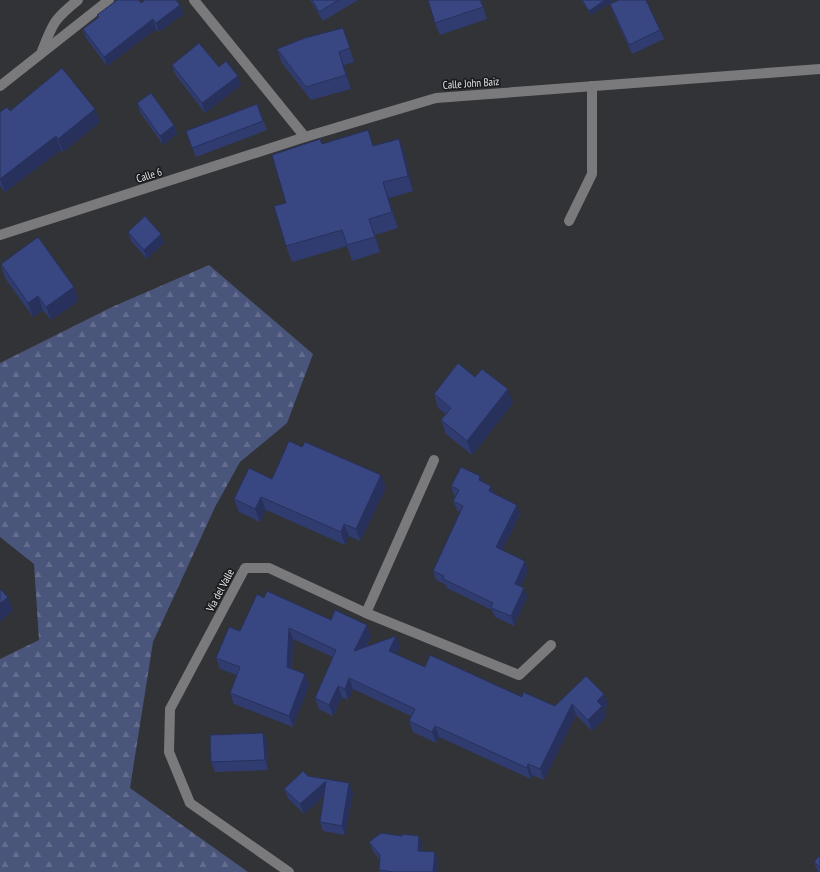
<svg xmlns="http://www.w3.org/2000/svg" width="820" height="872" viewBox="0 0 820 872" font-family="'PT Sans Narrow',sans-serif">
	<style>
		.forest { fill: url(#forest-firs) }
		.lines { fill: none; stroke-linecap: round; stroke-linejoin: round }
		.minor { stroke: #7a7a7c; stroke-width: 10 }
		.wall { fill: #303c70 }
		.shaded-wall { fill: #27315b }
		.building { fill: #384682; stroke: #27315b }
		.labels { text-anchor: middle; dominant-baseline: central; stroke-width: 3.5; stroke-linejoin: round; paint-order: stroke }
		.street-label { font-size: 11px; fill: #e1e2e5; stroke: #1a1b1d }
	</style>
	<defs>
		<pattern id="forest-firs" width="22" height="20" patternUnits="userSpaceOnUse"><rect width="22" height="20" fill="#4a557b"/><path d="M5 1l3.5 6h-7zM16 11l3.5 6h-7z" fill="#646d8e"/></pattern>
	</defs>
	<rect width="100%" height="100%" fill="#323337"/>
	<path class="forest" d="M209 265 313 354 287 423 240 462 215 507 153 642 130 788 248 872H0V659L39 640 34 564 0 537V363L112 307Z"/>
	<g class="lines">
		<g class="minor">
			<path d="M194 0 305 137"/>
			<path d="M42 51C53 23 54 19 78 0"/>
			<path d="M0 86 109 0"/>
			<path d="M569 221 592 174V86"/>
			<path d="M0 235 305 137 436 98 820 69"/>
			<path d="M366 613 434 460"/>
			<path d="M289 872 190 803 169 752 170 709 245 568H269L366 613 519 675 551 645"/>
		</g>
	</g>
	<g class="wall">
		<path d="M310 0H358L323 21Z"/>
		<path d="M481 0 487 19 440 35 435 23Z"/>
		<path d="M581 0H612L613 1 591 15Z"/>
		<path d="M141 3 180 5 183 14 159 32 156 29 107 66 86 38 83 29 98 17 97 15Z"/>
		<path d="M610 4 660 30 664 39 632 54 613 13Z"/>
		<path d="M343 28 354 62 344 65 351 89 311 100 282 63 277 49Z"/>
		<path d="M172 65 219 67 241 85 205 113 175 74Z"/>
		<path d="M137 103 174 125 177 134 163 145 140 112Z"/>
		<path d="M257 104 267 130 196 157 186 131Z"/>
		<path d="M10 111 100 122 63 152 61 150 5 192 0 186V112Z"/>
		<path d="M399 139 405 155 413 191 389 198 398 228 375 235 380 252 352 261 347 246 292 262 286 246 322 144 374 145Z"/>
		<path d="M128 232 164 243 147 259 131 241Z"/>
		<path d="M1 264 74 287 78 301 51 320 43 310 33 317 5 278Z"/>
		<path d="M475 377 513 403 472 455 446 434 441 420 446 414 438 408 434 394Z"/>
		<path d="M480 476 482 482 494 494 517 505 520 514 502 550 528 570 521 586 527 597 514 626 495 617 492 610 447 588 445 584 436 580 433 571 460 512 457 510 453 501 456 496 454 495 451 486Z"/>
		<path d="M272 479 386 488 360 541 349 536 345 545 266 510 260 522 239 512 234 499Z"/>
		<path d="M264 598 331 620 371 636 366 647 396 636 400 647 396 654 425 667 555 706 604 694 608 705 604 709 606 717 592 731 576 715 544 780 532 775 531 779 439 737 436 743 413 732 409 721 411 716 353 689 348 700 342 697 333 716 319 709 315 698 333 657 293 639 292 669 305 674 309 685 293 727 234 704 230 693 237 675 220 669 216 658 240 631Z"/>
		<path d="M263 733 267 742 268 770 215 772 211 762Z"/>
		<path d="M308 776 349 783 353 793 345 835 323 831 320 822 324 796 304 814 288 798 284 789Z"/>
		<path d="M369 842 422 845V851L435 852 438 862 437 872H379V870L380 860 373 851Z"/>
		<path d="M820 855V872H818L814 862Z"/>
	</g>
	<g class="shaded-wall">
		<path d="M605 0H612L613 1 591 15 589 11Z"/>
		<path d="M180 5 183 14 159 32 156 23Z"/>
		<path d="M153 19 156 29 107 66 104 57Z"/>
		<path d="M339 52 344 65 351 89 346 75Z"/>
		<path d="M238 76 241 85 205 113 202 103Z"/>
		<path d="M95 109 100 122 63 152 58 139Z"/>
		<path d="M174 125 177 134 163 145 160 136Z"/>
		<path d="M56 136 61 150 5 192 0 179Z"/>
		<path d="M399 139 405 155 413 191 408 176Z"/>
		<path d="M383 182 389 198 398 228 392 212Z"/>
		<path d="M369 219 375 235 380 252Z"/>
		<path d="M161 234 164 243 147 259 144 250Z"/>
		<path d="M74 287 78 301 51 320 46 307Z"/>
		<path d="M38 296 43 310 33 317 28 303Z"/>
		<path d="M508 389 513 403 472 455 467 441Z"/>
		<path d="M381 475 386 488 360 541 356 529Z"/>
		<path d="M480 476 484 485 479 480Z"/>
		<path d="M491 486 495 495 489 491Z"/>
		<path d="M261 497 266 510 260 522 255 509Z"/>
		<path d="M517 505 520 514 499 557 496 547Z"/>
		<path d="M344 524 349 536 345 545 341 532Z"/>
		<path d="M525 561 528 570 518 593 515 584Z"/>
		<path d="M524 588 527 597 514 626 511 616Z"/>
		<path d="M8 597 13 610 0 622V604Z"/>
		<path d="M367 625 371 636 358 662 354 651Z"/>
		<path d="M289 628 293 639 291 678 287 667Z"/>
		<path d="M396 636 400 647 393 662 389 651Z"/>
		<path d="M305 674 309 685 293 727 289 716Z"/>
		<path d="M349 678 353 689 348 700 345 689Z"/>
		<path d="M338 686 342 697 333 716 329 705Z"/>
		<path d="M604 694 608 705 604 709 606 717 592 731 588 720 597 701Z"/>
		<path d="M572 704 576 715 544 780 540 769Z"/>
		<path d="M435 726 439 737 436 743 432 732Z"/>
		<path d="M263 733 267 742 268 770 265 760Z"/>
		<path d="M528 764 532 775 531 779 527 768Z"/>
		<path d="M326 781 330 791 304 814 300 804Z"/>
		<path d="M349 783 353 793 345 835 342 826Z"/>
		<path d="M419 836 422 845 421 860 418 851Z"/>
		<path d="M435 852 438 862 437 872H433Z"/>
	</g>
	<g class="building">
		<path d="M117 0H139L141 3 145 0H176L180 5 156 23 153 19 104 57 83 29 99 17 97 15Z"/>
		<path d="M312 0H339L319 12Z"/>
		<path d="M428 0H480L483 7 435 23Z"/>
		<path d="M582 0H605L589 11Z"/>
		<path d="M619 0H646L660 30 629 45 610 4Z"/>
		<path d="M343 28 350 48 339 52 346 75 306 87 277 49 305 38Z"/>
		<path d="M199 43 219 67 226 61 238 76 202 103 172 65Z"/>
		<path d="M62 68 95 109 58 139 56 136 0 179V112L7 107 10 111Z"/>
		<path d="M151 93 174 125 160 136 137 103Z"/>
		<path d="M257 104 263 121 192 148 186 131Z"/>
		<path d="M368 130 373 146 399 139 408 176 383 182 392 212 369 219 375 237 347 245 342 230 286 246 274 206 286 203 272 155 320 139 322 144Z"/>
		<path d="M145 216 161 234 144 250 128 232Z"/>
		<path d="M38 237 74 287 46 307 38 296 28 303 1 264Z"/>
		<path d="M458 363 475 377 482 369 508 389 467 441 441 420 451 408 434 394Z"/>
		<path d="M289 441 302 447 305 442 381 475 356 529 344 524 341 532 261 497 255 509 234 499 249 468 272 479Z"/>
		<path d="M461 467 480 476 479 480 491 486 489 491 517 505 496 547 525 561 515 584 524 588 511 616 491 608 493 603 443 579 444 576 433 571 463 506 453 501 459 490 451 486Z"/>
		<path d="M0 589 8 597 0 604Z"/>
		<path d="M267 591 331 620 335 610 367 625 354 651 396 636 389 651 425 667 430 655 522 697 523 692 555 706 586 676 604 694 597 701 602 706 588 720 572 704 540 769 528 764 527 768 435 726 432 732 409 721 415 709 349 678 345 689 338 686 329 705 315 698 336 650 289 628 287 667 305 674 289 716 230 693 240 667 216 658 229 627 240 631 257 594 264 598Z"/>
		<path d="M263 733 265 760 211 762 210 735Z"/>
		<path d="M303 771 308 776 349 783 342 826 320 822 326 781 300 804 284 789Z"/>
		<path d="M381 833 402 836V834L419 836 418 851 435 852 433 872H394L379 870 380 855 369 842Z"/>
		<path d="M820 855V867L814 862Z"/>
	</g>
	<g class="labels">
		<g class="street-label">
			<text transform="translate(471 83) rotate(-4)">Calle John Baiz</text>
			<text transform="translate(149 175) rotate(-18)">Calle 6</text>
			<text transform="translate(220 590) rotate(-62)">Vía del Valle</text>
		</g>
	</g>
</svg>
